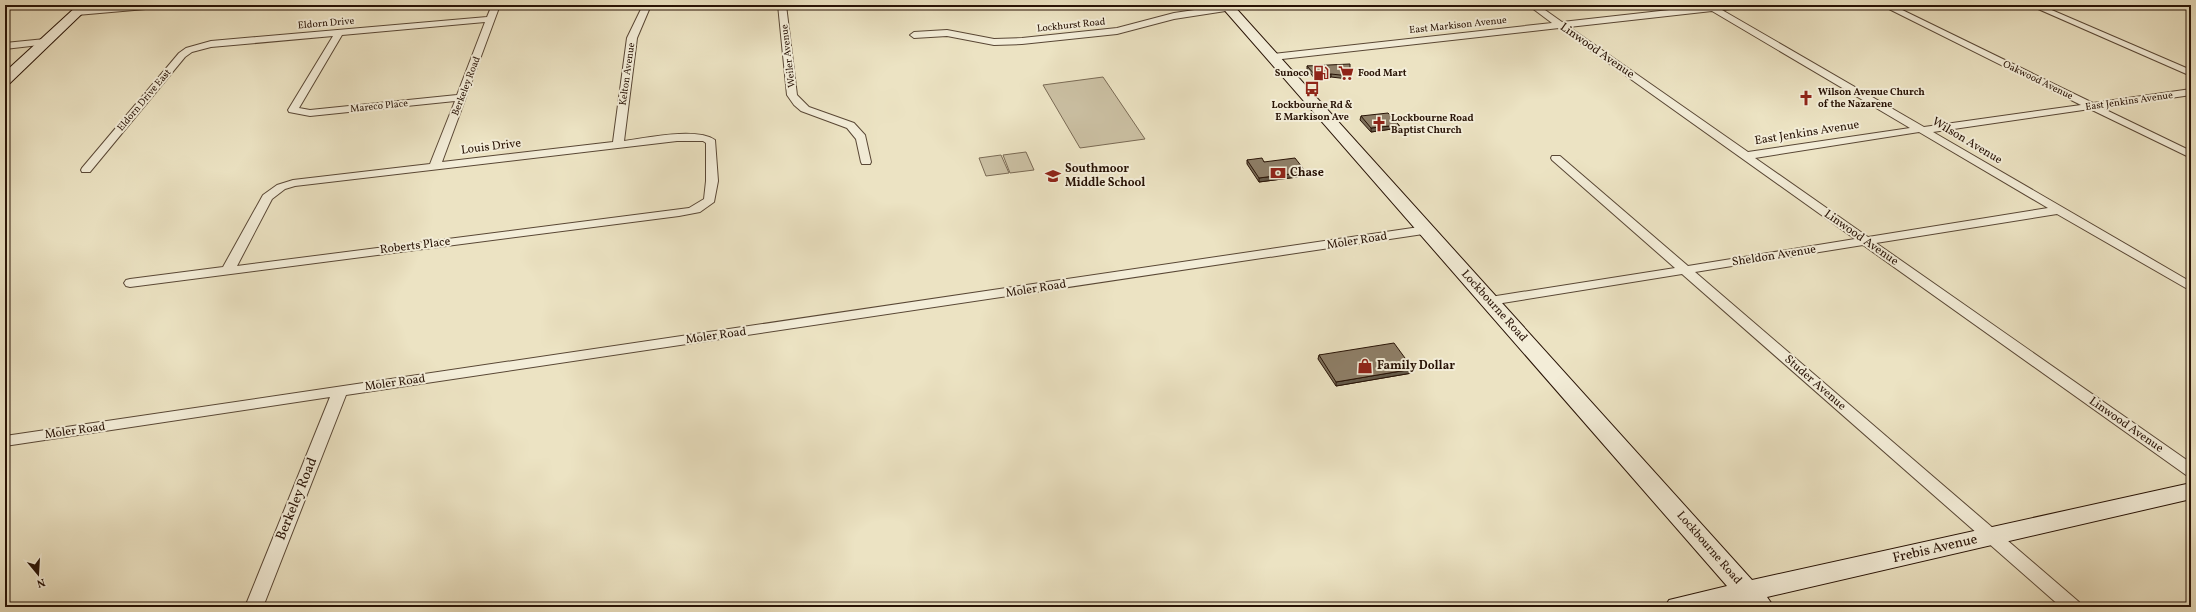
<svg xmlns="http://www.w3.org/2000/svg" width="2196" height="612" viewBox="0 0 2196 612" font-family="Vollkorn,serif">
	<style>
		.green { fill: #cbc0a3; stroke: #7a6a54 }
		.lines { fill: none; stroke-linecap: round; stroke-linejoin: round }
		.street-casing { stroke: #594735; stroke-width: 2 }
		.secondary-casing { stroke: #281306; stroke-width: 2 }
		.street { fill: #f3edd8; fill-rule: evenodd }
		.secondary { fill: #f3edd8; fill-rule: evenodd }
		.wall { fill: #7a6d59; stroke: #281306 }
		.shaded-wall { fill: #635949; stroke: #281306 }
		.building { fill: #8e7f68; stroke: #281306 }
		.labels { text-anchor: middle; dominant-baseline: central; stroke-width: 4; stroke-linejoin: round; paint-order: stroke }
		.far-street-label { font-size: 10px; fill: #281306; stroke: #f3edd8 }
		.far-poi-label { font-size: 10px; font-weight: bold; fill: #281306; stroke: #f3edd8; text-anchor: start }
		.street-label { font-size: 12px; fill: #281306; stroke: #f3edd8 }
		.poi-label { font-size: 12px; font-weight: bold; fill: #281306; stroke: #f3edd8; text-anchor: start }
		.near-street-label { font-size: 14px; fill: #281306; stroke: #f3edd8 }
	</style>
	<rect width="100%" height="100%" fill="#ece3c3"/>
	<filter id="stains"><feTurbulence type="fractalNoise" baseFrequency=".005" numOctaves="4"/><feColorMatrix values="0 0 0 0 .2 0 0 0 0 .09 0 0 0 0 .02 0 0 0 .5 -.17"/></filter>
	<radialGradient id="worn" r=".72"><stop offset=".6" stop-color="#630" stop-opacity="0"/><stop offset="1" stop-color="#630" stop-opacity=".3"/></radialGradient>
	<g class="green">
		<path d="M1103 77 1145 139 1080 148 1043 85Z"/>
		<path d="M1026 152 1034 170 1010 173 1003 155Z"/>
		<path d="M1001 155 1009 173 986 176 979 158Z"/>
	</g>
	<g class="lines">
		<defs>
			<g id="street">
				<path d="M128 5H161L157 8 77 15 73 12 77 9Z"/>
				<path d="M492 5H500L442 162 613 142 627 38 643 5H651L637 38 624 141C647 138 696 127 715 140L718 181 714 202 700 212 679 216 130 287 126 286 124 283 126 280 130 279 223 267 263 195 277 185 293 180 430 164 455 101 310 116 289 112 288 110 333 36 211 47 192 52 185 57 90 172H82L81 170 82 168 179 53 186 48 211 41 487 17ZM485 22 457 95 310 110 299 108 342 35ZM677 141H703L706 143V181L704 199 689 208 237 266 272 199 285 189 295 186Z"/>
				<path d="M778 5H786L797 95 809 107 854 123 865 135 871 162 870 164H862L861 162 856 139 847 128 801 111 794 105 787 95Z"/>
				<path d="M1229 5 1232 6V10L1174 19 1117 34 1022 44 994 45 947 36 914 38 910 35 914 32 947 30 994 39 1022 38 1117 28 1174 13Z"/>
				<path d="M1528 5H1538L1562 22 1705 6 1704 5H1745L1741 8 1722 10 1924 127 2081 105 1881 5H1892L2093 103 2191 89V95L2102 108 2191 151V158L2090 109 1933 132 2191 282V291L2057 214 1876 243 2191 463V476L2186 475 1863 245 1695 272 2079 602 2082 607H2061L1682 274 1490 305 1485 304 1484 301 1490 297 1675 268 1552 160 1551 158 1552 156H1560L1688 266 1855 239 1559 28 1273 60 1268 57 1273 54 1552 23ZM1712 11 1910 128 1748 152 1569 27ZM1919 132 2048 208 1868 237 1755 158Z"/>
				<path d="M2029 5H2040L2191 70V76Z"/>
				<path d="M45 39 50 42 48 44 5 49V43Z"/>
				<path d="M1426 226 1430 227 1432 230 1430 233 346 395 263 607H245L330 397 5 446V436Z"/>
			</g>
			<g id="secondary">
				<path d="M78 5H91L10 83 5 84V72Z"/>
				<path d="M1220 5H1233L1752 580 2191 483V499L1767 597 1774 607H1746L1742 602 1722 607H1665L1669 600 1727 586Z"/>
			</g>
		</defs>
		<use href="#street" class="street-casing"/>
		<use href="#secondary" class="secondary-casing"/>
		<use href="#street" class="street"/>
		<use href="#secondary" class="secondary"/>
	</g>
	<g class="wall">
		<path d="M1307 66 1350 69 1352 73 1349 75 1348 79 1331 77 1315 79 1307 69Z"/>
		<path d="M1361 116 1399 125V128L1371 132 1360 120Z"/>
		<path d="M1247 160 1264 162 1305 176 1259 182 1247 164Z"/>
		<path d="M1319 355 1413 369 1412 373 1336 386 1318 359Z"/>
	</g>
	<g class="shaded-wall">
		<path d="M1353 70 1352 73 1349 75V72Z"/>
		<path d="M1331 74V77L1315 79 1316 76Z"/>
		<path d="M1399 125V128L1371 132V128Z"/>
		<path d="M1306 172 1305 176 1259 182V178Z"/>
		<path d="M1413 369 1412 373 1336 386V382Z"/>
	</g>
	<g class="building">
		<path d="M1350 64V69L1353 70 1349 72V76L1331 74 1316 76 1307 66Z"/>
		<path d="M1388 113 1399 125 1371 128 1361 116Z"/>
		<path d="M1262 158 1264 162 1295 158 1306 172 1259 178 1247 160Z"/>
		<path d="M1394 343 1413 369 1336 382 1319 355Z"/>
	</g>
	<defs>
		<symbol id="fuel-bare" viewBox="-9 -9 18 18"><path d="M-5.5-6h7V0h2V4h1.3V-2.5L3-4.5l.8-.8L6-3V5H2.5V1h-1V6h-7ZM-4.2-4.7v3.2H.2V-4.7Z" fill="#8f2418" stroke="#f3edd8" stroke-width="2.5" paint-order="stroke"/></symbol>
		<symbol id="supermarket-bare" viewBox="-9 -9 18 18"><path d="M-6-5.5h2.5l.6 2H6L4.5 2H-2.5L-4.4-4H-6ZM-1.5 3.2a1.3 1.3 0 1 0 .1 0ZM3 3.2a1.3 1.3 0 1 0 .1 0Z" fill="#8f2418" stroke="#f3edd8" stroke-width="2.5" paint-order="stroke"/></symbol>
		<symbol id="bus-bare" viewBox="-9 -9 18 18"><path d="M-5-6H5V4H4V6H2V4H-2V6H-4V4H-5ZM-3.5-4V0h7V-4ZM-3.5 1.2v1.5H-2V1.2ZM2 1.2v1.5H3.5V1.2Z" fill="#8f2418" stroke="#f3edd8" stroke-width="2.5" paint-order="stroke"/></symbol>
		<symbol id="church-bare" viewBox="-9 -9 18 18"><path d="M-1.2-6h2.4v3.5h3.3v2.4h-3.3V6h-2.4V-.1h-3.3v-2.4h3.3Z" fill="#8f2418" stroke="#f3edd8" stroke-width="2.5" paint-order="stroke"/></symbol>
		<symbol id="bank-bare" viewBox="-9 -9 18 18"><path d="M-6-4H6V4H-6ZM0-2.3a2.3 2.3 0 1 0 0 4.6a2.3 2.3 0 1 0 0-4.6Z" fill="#8f2418" stroke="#f3edd8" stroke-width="2.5" paint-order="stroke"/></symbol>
		<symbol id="school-bare" viewBox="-9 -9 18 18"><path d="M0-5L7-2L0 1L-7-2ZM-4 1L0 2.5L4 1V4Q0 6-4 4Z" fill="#8f2418" stroke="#f3edd8" stroke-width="2.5" paint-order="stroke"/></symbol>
		<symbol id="shop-bare" viewBox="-9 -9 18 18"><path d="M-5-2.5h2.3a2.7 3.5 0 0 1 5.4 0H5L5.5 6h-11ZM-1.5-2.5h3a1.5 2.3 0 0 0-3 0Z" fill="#8f2418" stroke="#f3edd8" stroke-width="2.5" paint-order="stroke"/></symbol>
	</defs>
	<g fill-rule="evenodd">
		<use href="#fuel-bare" x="1310" y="62" width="22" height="22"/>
		<use href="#supermarket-bare" x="1335" y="62" width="22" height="22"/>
		<use href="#bus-bare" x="1301" y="78" width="22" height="22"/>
		<use href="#church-bare" x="1795" y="87" width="22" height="22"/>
		<use href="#church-bare" x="1368" y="113" width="22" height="22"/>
		<use href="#bank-bare" x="1267" y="162" width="22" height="22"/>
		<use href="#school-bare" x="1042" y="165" width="22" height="22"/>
		<use href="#shop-bare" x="1354" y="355" width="22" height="22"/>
	</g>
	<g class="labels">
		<g class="far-street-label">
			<text transform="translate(326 23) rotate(-5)">Eldorn Drive</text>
			<text transform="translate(1071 25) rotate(-6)">Lockhurst Road</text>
			<text transform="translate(1458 25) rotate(-6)">East Markison Avenue</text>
			<text transform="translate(788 56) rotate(-97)">Weiler Avenue</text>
			<text transform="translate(627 74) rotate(-82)">Kelton Avenue</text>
			<text transform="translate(2038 80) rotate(26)">Oakwood Avenue</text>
			<text transform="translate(466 86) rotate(-69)">Berkeley Road</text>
			<text transform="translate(144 100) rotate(-50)">Eldorn Drive East</text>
			<text transform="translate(2129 101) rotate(-8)">East Jenkins Avenue</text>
			<text transform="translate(379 106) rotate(-6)">Mareco Place</text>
		</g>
		<g class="far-poi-label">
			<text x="1309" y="73" text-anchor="end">Sunoco</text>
			<text x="1358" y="73">Food Mart</text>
			<text x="1818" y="92">Wilson Avenue Church<tspan x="1818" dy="12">of the Nazarene</tspan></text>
			<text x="1312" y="105" text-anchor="middle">Lockbourne Rd &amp;<tspan x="1312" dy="12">E Markison Ave</tspan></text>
			<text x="1391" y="118">Lockbourne Road<tspan x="1391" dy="12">Baptist Church</tspan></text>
		</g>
		<g class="street-label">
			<text transform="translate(1597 51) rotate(35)">Linwood Avenue</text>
			<text transform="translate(1807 133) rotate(-9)">East Jenkins Avenue</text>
			<text transform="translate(1967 141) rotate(31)">Wilson Avenue</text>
			<text transform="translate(491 147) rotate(-7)">Louis Drive</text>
			<text transform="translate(1861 238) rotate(35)">Linwood Avenue</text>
			<text transform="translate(1357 241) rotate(-9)">Moler Road</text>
			<text transform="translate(415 246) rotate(-7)">Roberts Place</text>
			<text transform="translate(1774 256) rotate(-9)">Sheldon Avenue</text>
			<text transform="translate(1036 289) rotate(-9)">Moler Road</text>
			<text transform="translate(1494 306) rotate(48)">Lockbourne Road</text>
			<text transform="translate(716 336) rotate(-8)">Moler Road</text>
			<text transform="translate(395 383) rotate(-8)">Moler Road</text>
			<text transform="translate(1815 383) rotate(41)">Studer Avenue</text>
			<text transform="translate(2126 425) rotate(35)">Linwood Avenue</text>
			<text transform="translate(75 431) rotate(-8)">Moler Road</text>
			<text transform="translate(1709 548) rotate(49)">Lockbourne Road</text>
		</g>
		<g class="poi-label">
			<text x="1065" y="169">Southmoor<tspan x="1065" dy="14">Middle School</tspan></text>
			<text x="1290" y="173">Chase</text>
			<text x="1377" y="366">Family Dollar</text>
		</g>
		<g class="near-street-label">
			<text transform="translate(297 499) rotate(-68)">Berkeley Road</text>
			<text transform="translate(1935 549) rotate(-13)">Frebis Avenue</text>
		</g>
	</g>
	<rect width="2196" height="612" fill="none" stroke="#ece3c3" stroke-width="20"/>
	<rect x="6" y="6" width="2184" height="600" fill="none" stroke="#281306" stroke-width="2"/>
	<rect x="10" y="10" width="2176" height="592" fill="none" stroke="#281306"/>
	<g transform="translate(38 574) rotate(162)" stroke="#f3edd8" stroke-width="3" paint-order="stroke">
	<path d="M0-3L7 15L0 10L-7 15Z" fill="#281306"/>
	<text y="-6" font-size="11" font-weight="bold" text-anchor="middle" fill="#281306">N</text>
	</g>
	<rect width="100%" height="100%" filter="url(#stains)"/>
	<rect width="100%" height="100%" fill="url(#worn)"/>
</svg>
